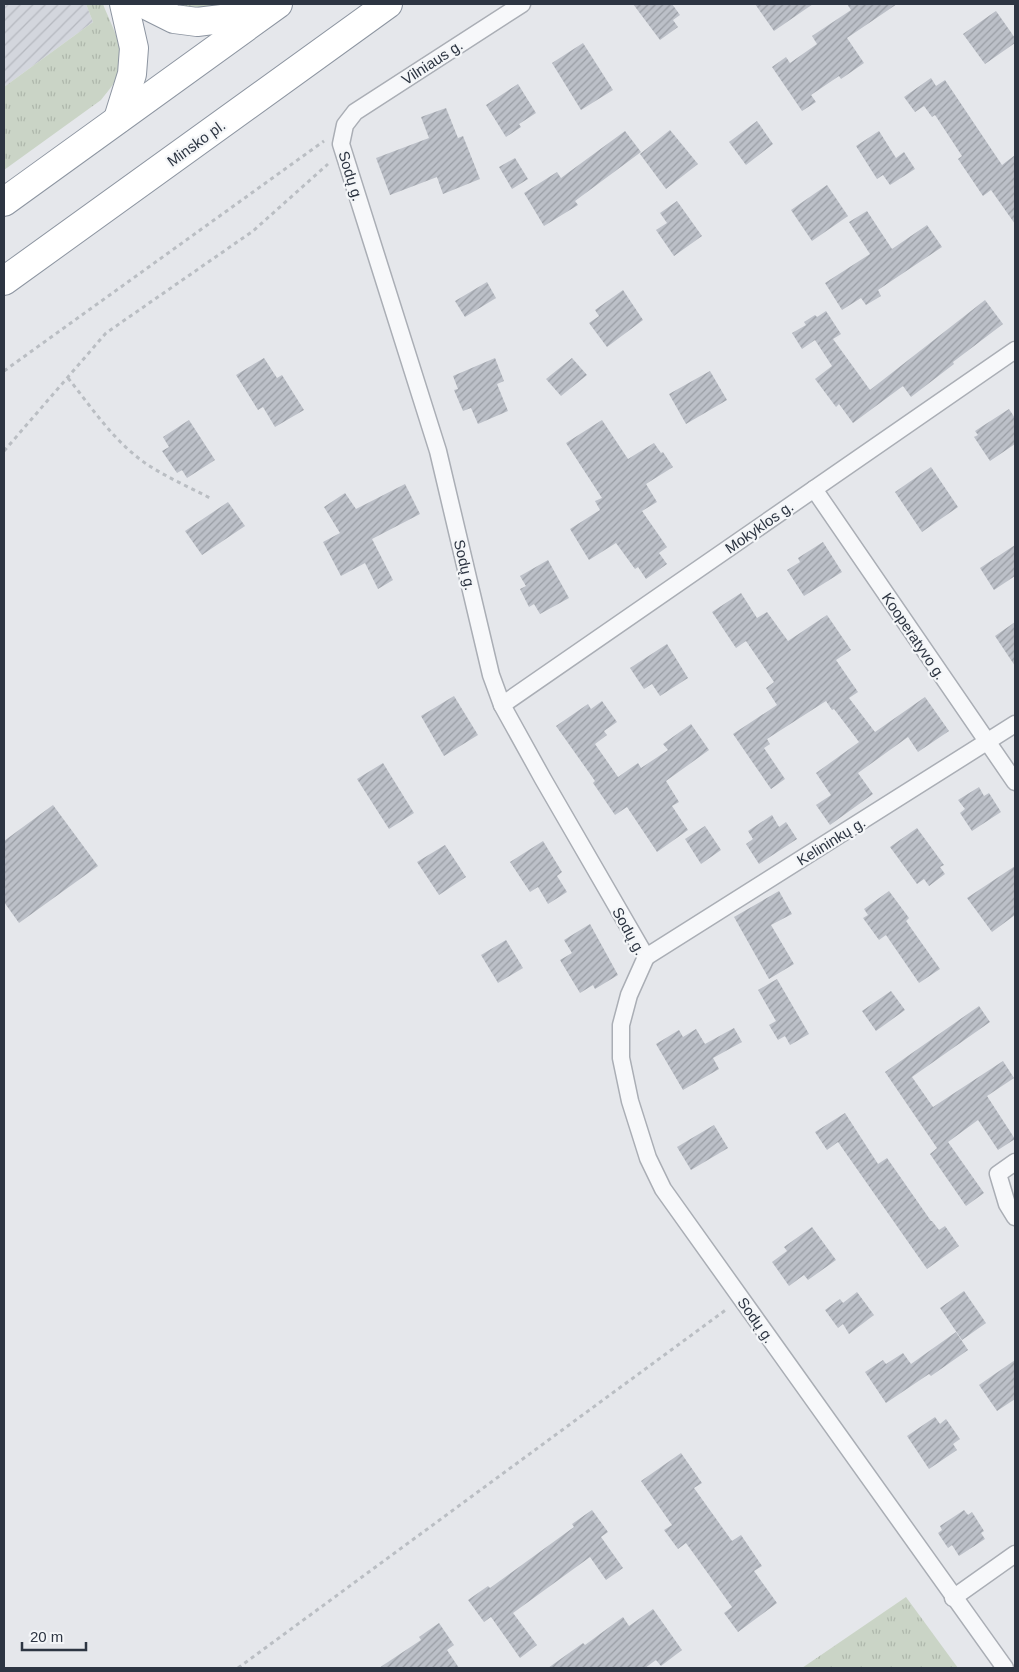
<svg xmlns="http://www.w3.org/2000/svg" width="1019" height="1672" viewBox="0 0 1019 1672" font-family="Helvetica,sans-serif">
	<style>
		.industrial { fill: url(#industrial-furrows) }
		.grass { fill: url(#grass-tufts) }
		.building { fill: url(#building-hatch) }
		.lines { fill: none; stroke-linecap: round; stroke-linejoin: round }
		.minor-casing { stroke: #aaaeb5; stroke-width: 19 }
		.trunk-casing { stroke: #8d95a1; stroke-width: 30 }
		.path { stroke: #babec3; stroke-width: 3; stroke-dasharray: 4 4; stroke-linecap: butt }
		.minor { stroke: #f7f8fa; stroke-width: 16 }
		.trunk { stroke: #fff; stroke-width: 28 }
		.labels { text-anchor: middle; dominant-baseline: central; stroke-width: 4.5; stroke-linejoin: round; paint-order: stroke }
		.street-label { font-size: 15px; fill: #2d3542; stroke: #f4f6f8 }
	</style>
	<defs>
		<pattern id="industrial-furrows" width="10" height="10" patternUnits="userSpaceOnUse" patternTransform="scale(1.25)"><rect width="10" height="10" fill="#d3d6dd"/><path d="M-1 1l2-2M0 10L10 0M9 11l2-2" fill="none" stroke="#b5b8bf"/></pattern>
		<pattern id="grass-tufts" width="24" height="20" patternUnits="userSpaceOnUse" patternTransform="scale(1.25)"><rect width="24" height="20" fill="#cad4c6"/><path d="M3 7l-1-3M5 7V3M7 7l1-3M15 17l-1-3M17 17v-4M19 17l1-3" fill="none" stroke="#aeb7ab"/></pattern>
		<pattern id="building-hatch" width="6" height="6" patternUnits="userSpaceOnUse" patternTransform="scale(1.25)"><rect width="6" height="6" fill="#bcc0c8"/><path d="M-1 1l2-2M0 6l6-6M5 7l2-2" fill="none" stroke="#999da4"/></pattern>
	</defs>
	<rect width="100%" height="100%" fill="#e5e7eb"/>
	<path class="industrial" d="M4 4H86L93 22 4 87Z"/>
	<g class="grass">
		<path d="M86 4H103C110 23 126 49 120 70 117 81 108 91 101 100L4 170V87L93 22Z"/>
		<path d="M168 4H225C206 10 187 9 168 4Z"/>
		<path d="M906 1597 958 1668H802Z"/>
	</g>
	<g class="building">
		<path d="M633 4H672L680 15 673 20 678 27 660 40Z"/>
		<path d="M755 4H813L774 31Z"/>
		<path d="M847 4H897L847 38 864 63 841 79 839 76 811 95 816 102 802 111 772 67 786 57 790 63 817 44 812 36 851 10Z"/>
		<path d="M996 11 1015 38V43L985 64 963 34Z"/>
		<path d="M583 43 613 90 581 110 552 63Z"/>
		<path d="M931 78 936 86 945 80 1002 165 1015 155V224L991 190 983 196 958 159 962 156 935 115 932 117 924 106 915 112 904 97Z"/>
		<path d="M518 84 536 113 519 124 521 127 506 137 486 105Z"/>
		<path d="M446 108 458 138 463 136 480 179 443 194 437 177 390 195 376 158 429 138 421 117Z"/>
		<path d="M757 121 773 144 746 165 729 142Z"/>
		<path d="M670 130 698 164 666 189 640 154Z"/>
		<path d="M625 131 641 152 575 201 578 205 544 226 524 193 557 172 561 178Z"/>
		<path d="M879 131 896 158 904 152 915 169 890 185 883 175 877 179 856 146Z"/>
		<path d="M515 158 528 179 512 189 499 167Z"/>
		<path d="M827 185 848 216 812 241 791 210Z"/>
		<path d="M677 201 702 236 674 256 656 230 667 223 660 213Z"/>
		<path d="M867 211 892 249 927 225 942 247 878 290 881 296 866 305 861 298 842 310 825 283 870 254 849 222Z"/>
		<path d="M487 282 496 298 465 317 455 301Z"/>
		<path d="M623 290 643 320 607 347 589 323 599 316 595 310Z"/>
		<path d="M985 300 1003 324 953 362 954 364 911 397 903 386 853 423 839 404 836 407 815 379 832 366 815 340 802 349 792 333 806 325 804 322 815 315 817 317 826 311 841 334 833 339 870 390Z"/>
		<path d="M264 358 277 378 282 375 304 410 275 427 263 407 258 410 236 375Z"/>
		<path d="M495 358 504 381 497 384 508 411 478 424 471 408 463 411 454 390 458 389 453 376Z"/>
		<path d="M572 358 587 375 561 396 546 379Z"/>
		<path d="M710 371 727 400 686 424 669 394Z"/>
		<path d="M1009 409 1015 418V444L990 461 974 437 978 435 975 431Z"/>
		<path d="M189 420 215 460 187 478 182 470 177 473 162 451 169 447 163 437Z"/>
		<path d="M602 420 628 459 654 443 661 453 663 452 673 467 646 484 657 502 642 511 667 547 659 553 667 564 646 579 638 567 635 569 616 543 589 560 570 529 600 510 595 501 602 498 566 443Z"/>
		<path d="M931 467 958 507 922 532 895 492Z"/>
		<path d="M405 484 420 514 372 539 393 580 378 589 365 563 341 576 323 542 340 533 324 507 345 493 356 509Z"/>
		<path d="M228 502 245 526 202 555 185 531Z"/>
		<path d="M823 542 842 572 804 596 787 570 800 562 798 558Z"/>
		<path d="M1015 545V576L994 590 980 568Z"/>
		<path d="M548 560 569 598 540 614 534 604 529 607 520 589 526 586 520 576Z"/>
		<path d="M741 593 757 618 767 612 788 641 827 615 851 650 836 660 858 692 849 698 875 732 925 697 949 731 918 752 908 737 858 773 873 794 830 825 816 805 831 795 816 773 859 742 834 709 832 710 826 701 767 739 770 744 764 748 785 779 771 789 733 734 777 705 766 688 774 682 746 641 736 648 712 612Z"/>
		<path d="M1015 622V666L995 636Z"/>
		<path d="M667 644 688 678 660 696 652 684 644 689 630 668Z"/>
		<path d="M454 696 478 735 444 756 421 716Z"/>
		<path d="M602 701 617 722 604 731 607 735 595 744 618 777 638 763 641 768 668 750 663 744 691 724 709 750 666 781 679 802 672 806 688 830 657 852 627 807 615 815 593 783 595 781 556 726 588 704 591 709Z"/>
		<path d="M383 763 414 813 389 829 357 779Z"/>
		<path d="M979 787 984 796 989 793 1001 812 972 831 960 813 965 809 958 800Z"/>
		<path d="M53 805 98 866 19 923 4 902V841Z"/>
		<path d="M772 815 779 827 786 822 797 839 759 864 746 844 753 839 748 831Z"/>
		<path d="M705 826 721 850 701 864 685 839Z"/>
		<path d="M917 828 944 865 940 867 945 874 929 886 924 879 917 884 890 847Z"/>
		<path d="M543 841 562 872 557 876 567 892 548 904 538 887 530 892 510 862Z"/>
		<path d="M445 845 466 877 439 895 417 862Z"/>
		<path d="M1015 866V915L992 932 967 898Z"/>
		<path d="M779 891 792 914 771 925 794 964 769 979 734 917Z"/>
		<path d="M889 891 909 918 906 921 940 969 919 983 886 935 879 940 863 918 868 915 864 909Z"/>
		<path d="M590 924 618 975 595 989 593 985 580 993 560 960 572 953 564 940Z"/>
		<path d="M506 940 523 968 498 983 481 955Z"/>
		<path d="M777 979 809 1034 790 1045 785 1036 778 1040 769 1025 776 1021 758 990Z"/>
		<path d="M891 991 905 1010 876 1031 862 1011Z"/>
		<path d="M979 1006 990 1022 912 1077 933 1107 1003 1061 1014 1078 987 1096 1015 1139 998 1150 978 1120 948 1142 984 1193 966 1206 930 1154 937 1148 885 1072Z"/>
		<path d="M734 1028 742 1042 713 1058 719 1069 683 1090 656 1044 679 1030 683 1037 696 1029 705 1044Z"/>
		<path d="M845 1113 878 1164 887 1158 931 1221H932L939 1230 945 1226 959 1246 927 1269 838 1142 827 1150 815 1132Z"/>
		<path d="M714 1125 728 1148 691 1170 677 1147Z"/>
		<path d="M812 1227 836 1260 808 1280 804 1275 789 1286 772 1262 787 1251 784 1247Z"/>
		<path d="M964 1291 986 1323 962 1340 940 1308Z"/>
		<path d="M857 1292 874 1315 849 1334 843 1324 838 1328 825 1310 840 1299 843 1303Z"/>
		<path d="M956 1332 968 1350 931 1376 929 1374 886 1403 865 1372 883 1360 886 1364 903 1353 911 1364Z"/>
		<path d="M1015 1360V1399L997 1411 979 1385Z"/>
		<path d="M935 1417 940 1424 946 1419 960 1439 953 1444 957 1450 929 1469 907 1436Z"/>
		<path d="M681 1453 702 1483 694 1488 732 1541 741 1535 762 1566 754 1571 777 1603 738 1632 724 1613 732 1607 686 1543 678 1549 664 1530 672 1525 641 1481Z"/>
		<path d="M592 1510 608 1532 601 1537 623 1568 606 1580 590 1557 513 1613 537 1645 520 1658 491 1617 484 1622 468 1600 488 1586 490 1588 574 1527 572 1524Z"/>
		<path d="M964 1510 968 1515 972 1512 984 1531 981 1533 985 1539 959 1556 952 1545 948 1548 938 1533 942 1530 940 1526Z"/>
		<path d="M653 1609 682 1650 661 1666 656 1660 645 1668H548L583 1643 585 1645 623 1617 629 1626Z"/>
		<path d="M439 1623 454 1645 447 1650 459 1668H379L421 1640 419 1637Z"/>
	</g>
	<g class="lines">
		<defs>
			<g id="minor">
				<path d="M522 4 355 112 345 125 341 144 438 451 491 675 502 705 543 779 646 957 629 995 621 1025V1058L630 1101 648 1158 663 1189 1005 1668"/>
				<path d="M814 489 1015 782"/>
				<path d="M502 705 1015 350"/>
				<path d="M646 957 1015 724"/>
				<path d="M1015 1162 998 1174 1007 1204 1015 1217"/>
				<path d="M953 1598 1015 1554"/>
			</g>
			<g id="trunk">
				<path d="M144 4 174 19 197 22 262 14"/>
				<path d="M118 119 132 74 134 48 124 4"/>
				<path d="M4 202 278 4"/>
				<path d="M4 281 388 4"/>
			</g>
		</defs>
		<use href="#minor" class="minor-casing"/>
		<use href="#trunk" class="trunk-casing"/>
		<g class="path">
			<path d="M4 371 324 141"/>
			<path d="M68 378C92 408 115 443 148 465 168 478 191 488 212 499"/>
			<path d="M4 451 106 333 253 231 328 164"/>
			<path d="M238 1668 727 1309"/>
		</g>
		<use href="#minor" class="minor"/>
		<use href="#trunk" class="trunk"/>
	</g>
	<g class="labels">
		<g class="street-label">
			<text transform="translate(432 62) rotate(-33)">Vilniaus g.</text>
			<text transform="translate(196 143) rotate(-36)">Minsko pl.</text>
			<text transform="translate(351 176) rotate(73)">Sodų g.</text>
			<text transform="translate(759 527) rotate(-35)">Mokyklos g.</text>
			<text transform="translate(465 565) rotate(77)">Sodų g.</text>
			<text transform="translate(914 636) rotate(56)">Kooperatyvo g.</text>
			<text transform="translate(831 841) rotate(-32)">Kelininkų g.</text>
			<text transform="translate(629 931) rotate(61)">Sodų g.</text>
			<text transform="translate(756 1320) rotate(55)">Sodų g.</text>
		</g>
	</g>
	<rect width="1019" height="1672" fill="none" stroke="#2d3542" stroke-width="10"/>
	<path d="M22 1642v8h64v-8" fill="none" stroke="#2d3542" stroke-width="2.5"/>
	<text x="30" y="1642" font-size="15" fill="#2d3542" stroke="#f4f6f8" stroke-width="4" paint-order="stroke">20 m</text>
</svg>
